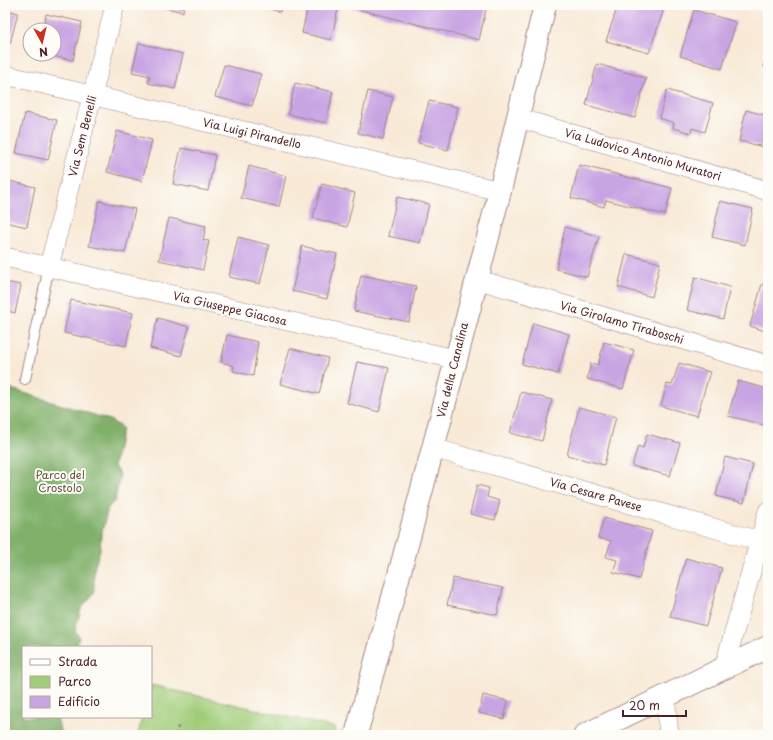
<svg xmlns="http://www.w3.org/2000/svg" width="773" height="740" viewBox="0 0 773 740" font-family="'Playpen Sans',sans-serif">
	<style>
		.green { fill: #a1cd7a; stroke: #767652 }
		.forest { fill: #80b06a; stroke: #65684a }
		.building { fill: #c9a4e3 }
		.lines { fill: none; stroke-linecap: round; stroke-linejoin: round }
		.service-casing { stroke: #a18481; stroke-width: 12 }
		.minor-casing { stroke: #a18481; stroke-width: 20 }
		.tertiary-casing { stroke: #a18481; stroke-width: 24 }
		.path { stroke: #a18481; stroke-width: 2.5; stroke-dasharray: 3 3; stroke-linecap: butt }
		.service { stroke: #fff; stroke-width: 10 }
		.minor { stroke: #fff; stroke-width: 19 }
		.tertiary { stroke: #fff; stroke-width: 22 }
		.labels { text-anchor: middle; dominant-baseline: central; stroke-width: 4; stroke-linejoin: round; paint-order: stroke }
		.street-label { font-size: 11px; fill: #4a1f2b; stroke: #fdfcf7 }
		.park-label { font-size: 11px; fill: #645343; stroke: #fdfcf7 }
	</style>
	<rect width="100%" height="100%" fill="#fdfcf7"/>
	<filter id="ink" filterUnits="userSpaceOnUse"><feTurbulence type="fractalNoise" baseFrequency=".025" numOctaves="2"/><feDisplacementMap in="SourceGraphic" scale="8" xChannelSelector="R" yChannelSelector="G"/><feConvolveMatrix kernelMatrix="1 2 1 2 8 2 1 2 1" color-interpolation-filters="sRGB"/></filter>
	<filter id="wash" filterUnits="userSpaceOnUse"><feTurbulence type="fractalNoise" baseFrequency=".012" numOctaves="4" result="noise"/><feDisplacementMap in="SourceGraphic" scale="16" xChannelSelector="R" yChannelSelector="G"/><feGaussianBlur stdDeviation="0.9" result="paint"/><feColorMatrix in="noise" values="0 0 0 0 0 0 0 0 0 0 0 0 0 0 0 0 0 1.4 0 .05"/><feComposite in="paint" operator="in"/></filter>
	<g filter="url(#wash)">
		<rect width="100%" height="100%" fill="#f8ead7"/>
		<path class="green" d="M151 685 336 728 333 735H138L142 717H151Z"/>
		<path class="forest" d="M5 387 110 420 122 428 114 466 120 475 115 501 108 508 101 535 100 550 94 569V593L81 609 75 630 79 637 76 647H23V717H57L61 735H5Z"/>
		<g id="blocks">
			<g class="building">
				<path d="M153 5H184L183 12Z"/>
				<path d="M258 5H282L280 12Z"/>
				<path d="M308 5H339L331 40 302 33Z"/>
				<path d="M341 5H487L479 40Z"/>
				<path d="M618 5 665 6 649 53 606 41Z"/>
				<path d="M5 9 18 13 10 44 5 43Z"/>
				<path d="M694 10 736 22 722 69 680 56Z"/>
				<path d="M46 14 82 22 73 60 47 55 54 54V30H43Z"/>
				<path d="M139 43 183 54 175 89 148 83 150 76 132 72Z"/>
				<path d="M768 51V67L763 66Z"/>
				<path d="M597 64 646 78 635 118 586 105Z"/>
				<path d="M224 65 261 74 252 106 215 97Z"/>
				<path d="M295 83 333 92 326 123 288 114Z"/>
				<path d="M667 90 713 103 705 132 692 128 691 133 673 128 674 123 659 118Z"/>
				<path d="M368 91 393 97 383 139 358 133Z"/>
				<path d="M429 101 458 107 448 150 418 143Z"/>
				<path d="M746 110 768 116V148L739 141Z"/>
				<path d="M25 113 57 120 48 160 16 153Z"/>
				<path d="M117 131 152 140 142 181 107 172Z"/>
				<path d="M181 148 215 155 208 191 173 184Z"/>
				<path d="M579 165 672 188 665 215 606 200 604 207 571 198Z"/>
				<path d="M249 166 286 176 279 207 241 198Z"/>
				<path d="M5 180 35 187 27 227 5 222Z"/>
				<path d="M322 184 355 193 347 227 313 218Z"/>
				<path d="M397 197 429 204 420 243 388 236Z"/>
				<path d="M99 201 135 209 125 253 89 246Z"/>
				<path d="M720 201 753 209 745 245 712 237Z"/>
				<path d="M169 218 206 226 203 240 209 241 203 270 159 260Z"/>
				<path d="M565 227 599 236 587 277 556 269Z"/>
				<path d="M238 237 269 245 260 284 229 277Z"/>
				<path d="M302 246 337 254 327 299 292 291Z"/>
				<path d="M626 254 660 263 652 297 618 287Z"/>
				<path d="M361 275 416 286 409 322 354 311Z"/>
				<path d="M695 277 730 287 723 319 687 310Z"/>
				<path d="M5 282 21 285 15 313 7 311 6 317Z"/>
				<path d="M762 284 768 286V332L750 326Z"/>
				<path d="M71 300 133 313 126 346 64 333Z"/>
				<path d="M158 318 189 327 181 356 150 348Z"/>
				<path d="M533 323 569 334 558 374 522 364Z"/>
				<path d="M227 335 258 342 253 376 233 371 234 366 221 362Z"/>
				<path d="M604 342 634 350 623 389 587 379 591 363 598 365Z"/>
				<path d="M290 348 328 358 319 394 280 384Z"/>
				<path d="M357 362 389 368 379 412 347 403Z"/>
				<path d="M679 363 710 372 697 416 661 406 667 384 672 385Z"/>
				<path d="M738 381 768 389V426L728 416Z"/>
				<path d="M521 392 552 400 542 441 510 433Z"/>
				<path d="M579 407 616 417 604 465 567 455Z"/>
				<path d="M647 434 680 443 670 476 632 466 638 446 643 448Z"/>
				<path d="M725 457 753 464 744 503 716 496Z"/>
				<path d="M477 485 489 488 487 497 500 501 495 520 470 514Z"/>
				<path d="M604 518 652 531 639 579 613 572 617 560 606 557 611 541 598 538Z"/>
				<path d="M686 558 722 568 706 626 670 617Z"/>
				<path d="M453 578 503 588 497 615 447 605Z"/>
				<path d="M483 695 508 701 504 719 479 713Z"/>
			</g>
		</g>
	</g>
	<g filter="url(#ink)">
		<use href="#blocks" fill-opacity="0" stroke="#a18481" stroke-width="1"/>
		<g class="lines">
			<defs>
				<path id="service" d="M25 379 49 267"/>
				<g id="minor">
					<path d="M5 75 500 191"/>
					<path d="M518 118 768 191"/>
					<path d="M5 257 455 359"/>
					<path d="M49 267 115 5"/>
					<path d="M476 279 768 365"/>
					<path d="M433 448 759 541"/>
					<path d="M724 668 768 511"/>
					<path d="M665 696 669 735"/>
				</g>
				<g id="tertiary">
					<path d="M356 735 433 448 500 191 545 5"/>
					<path d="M585 735 768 647"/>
				</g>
			</defs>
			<use href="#service" class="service-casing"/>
			<use href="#minor" class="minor-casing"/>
			<use href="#tertiary" class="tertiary-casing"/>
			<g class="path">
				<path d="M5 731 6 735"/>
				<path d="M176 735 178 726"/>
				<path d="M216 735V734"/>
				<path d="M558 735 565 732"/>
			</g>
			<use href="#service" class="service"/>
			<use href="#minor" class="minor"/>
			<use href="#tertiary" class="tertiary"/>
		</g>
	</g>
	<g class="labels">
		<g class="street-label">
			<text transform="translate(252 133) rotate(13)">Via Luigi Pirandello</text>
			<text transform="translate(82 136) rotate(-76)">Via Sem Benelli</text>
			<text transform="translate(643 154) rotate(16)">Via Ludovico Antonio Muratori</text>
			<text transform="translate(230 308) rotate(13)">Via Giuseppe Giacosa</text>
			<text transform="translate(622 322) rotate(16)">Via Girolamo Tiraboschi</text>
			<text transform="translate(452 370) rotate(-76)">Via della Canalina</text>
			<text transform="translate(596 494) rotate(16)">Via Cesare Pavese</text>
		</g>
		<g class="park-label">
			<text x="60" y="474">Parco del<tspan x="60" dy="13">Crostolo</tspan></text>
		</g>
	</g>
	<rect width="773" height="740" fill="none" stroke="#fdfcf7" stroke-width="20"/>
	<rect x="22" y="646" width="130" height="72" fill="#fdfcf7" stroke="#b5a4a5"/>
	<rect x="30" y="659" width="20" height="6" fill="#ffffff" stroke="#b5a4a5"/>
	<text x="58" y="666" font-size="12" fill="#4a1f2b">Strada</text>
	<rect x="30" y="676" width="20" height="12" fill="#a1cd7a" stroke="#b5a4a5"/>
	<text x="58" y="686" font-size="12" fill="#4a1f2b">Parco</text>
	<rect x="30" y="696" width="20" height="12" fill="#c9a4e3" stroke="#b5a4a5"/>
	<text x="58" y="706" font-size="12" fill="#4a1f2b">Edificio</text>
	<g transform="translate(42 42) rotate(172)"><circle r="19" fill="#fdfcf7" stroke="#b5a4a5"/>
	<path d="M0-3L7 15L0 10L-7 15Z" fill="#c8321e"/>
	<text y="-6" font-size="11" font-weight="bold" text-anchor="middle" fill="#4a1f2b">N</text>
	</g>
	<path d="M623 710v6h63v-6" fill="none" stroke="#4a1f2b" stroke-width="2"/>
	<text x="629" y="710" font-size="12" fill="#4a1f2b" stroke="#fdfcf7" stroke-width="3" paint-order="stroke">20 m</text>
</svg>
